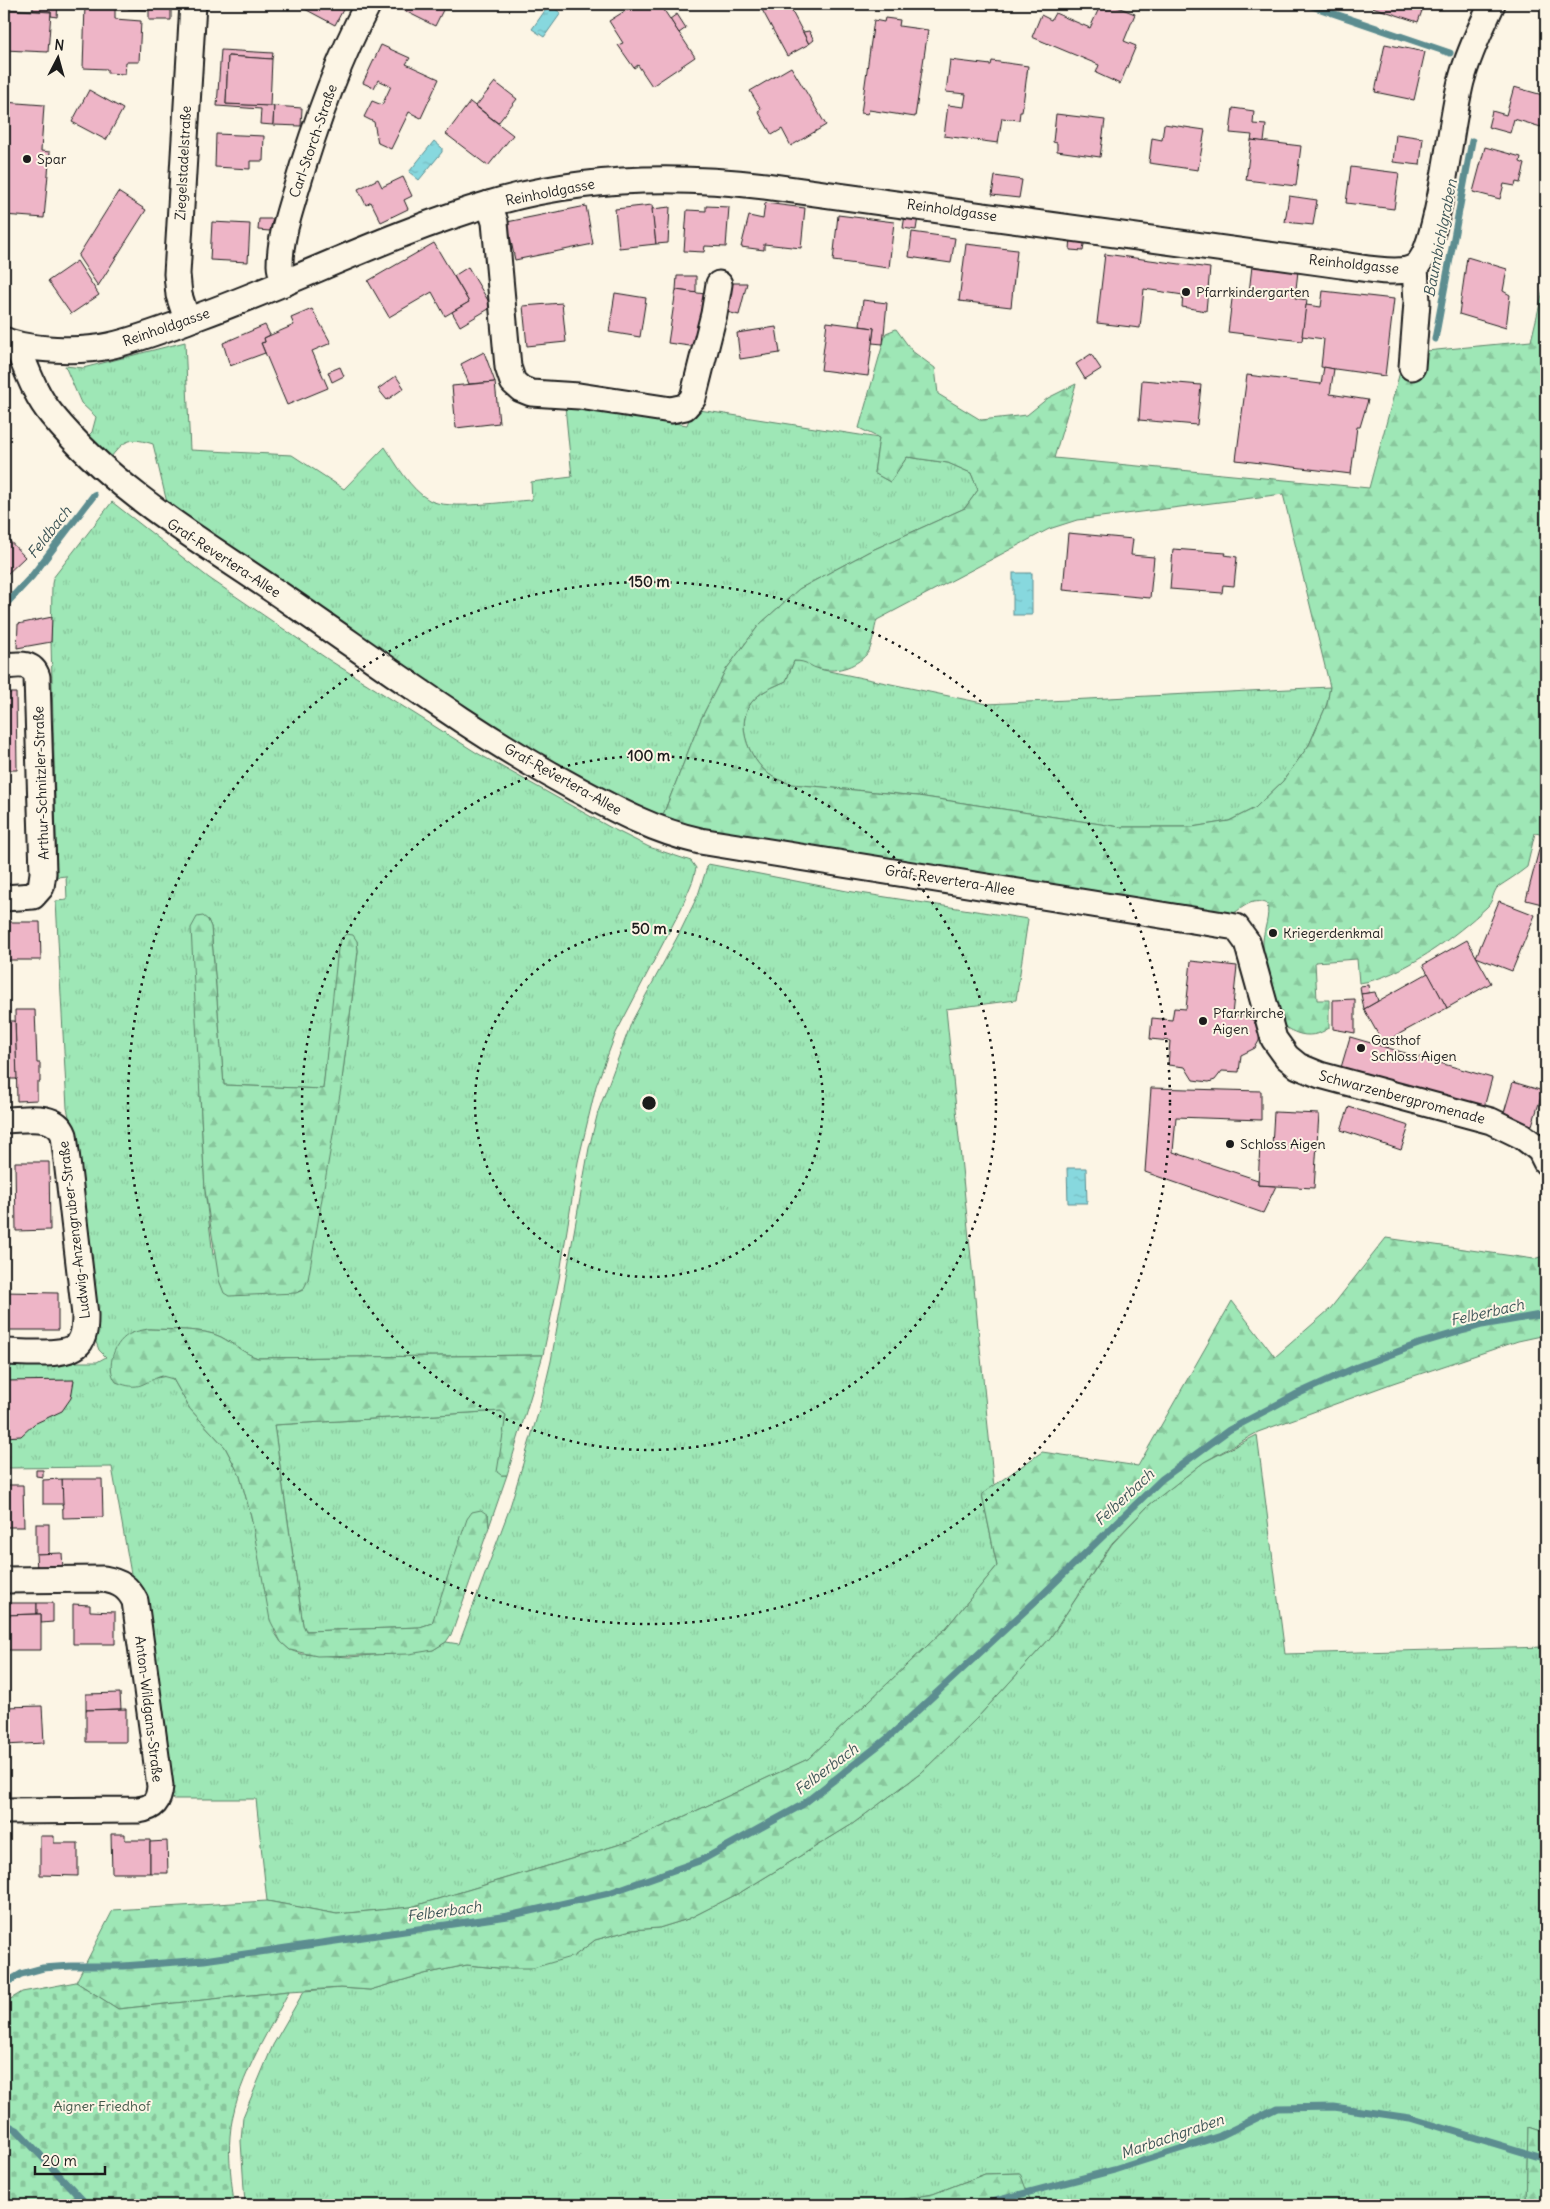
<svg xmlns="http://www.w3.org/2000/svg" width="1550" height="2209" viewBox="0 0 1550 2209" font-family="Delius,sans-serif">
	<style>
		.grass { fill: url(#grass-tufts); stroke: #5d8269; fill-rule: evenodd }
		.forest { fill: url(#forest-firs); stroke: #5d8269; fill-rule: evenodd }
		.cemetery { fill: url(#cemetery-stones); stroke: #5d8269 }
		.water { fill: url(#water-ripples); stroke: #5c8d90 }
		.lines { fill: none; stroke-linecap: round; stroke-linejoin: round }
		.stream { stroke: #5c8d90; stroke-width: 7 }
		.building { fill: #eeb5c7; stroke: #1c1c1c }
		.minor-casing { stroke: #1c1c1c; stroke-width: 29 }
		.minor { stroke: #fcf5e5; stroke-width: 25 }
		.ring { fill: none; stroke: #1c1c1c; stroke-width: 2.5; stroke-dasharray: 2.5 5 }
		.poi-dot { fill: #1c1c1c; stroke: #fcf5e5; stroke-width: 2 }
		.labels { text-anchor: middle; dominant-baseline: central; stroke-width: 4; stroke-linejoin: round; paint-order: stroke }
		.street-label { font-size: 14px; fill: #1c1c1c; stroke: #fcf5e5 }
		.poi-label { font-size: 14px; fill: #1c1c1c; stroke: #fcf5e5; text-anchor: start }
		.park-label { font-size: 14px; fill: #43594a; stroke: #fcf5e5 }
		.water-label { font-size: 15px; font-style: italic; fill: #3c5456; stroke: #fcf5e5 }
		.centre { fill: #1c1c1c; stroke: #fcf5e5; stroke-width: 2.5 }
		.ring-label { font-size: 15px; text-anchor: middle; font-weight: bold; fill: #1c1c1c; stroke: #fcf5e5; stroke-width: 4; stroke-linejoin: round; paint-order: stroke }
	</style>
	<defs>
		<pattern id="grass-tufts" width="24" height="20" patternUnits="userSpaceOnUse" patternTransform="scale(1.25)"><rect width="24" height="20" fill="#9ee7b6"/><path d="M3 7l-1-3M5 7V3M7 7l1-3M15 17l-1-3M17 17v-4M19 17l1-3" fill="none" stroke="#88c69c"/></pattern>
		<pattern id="forest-firs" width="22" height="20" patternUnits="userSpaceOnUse" patternTransform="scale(1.25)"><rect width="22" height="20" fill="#9ee7b6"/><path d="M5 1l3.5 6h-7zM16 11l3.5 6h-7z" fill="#88c69c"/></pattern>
		<pattern id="cemetery-stones" width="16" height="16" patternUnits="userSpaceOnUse" patternTransform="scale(1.25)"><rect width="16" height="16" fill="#9ee7b6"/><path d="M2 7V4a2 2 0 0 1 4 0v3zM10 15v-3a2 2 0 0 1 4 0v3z" fill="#88c69c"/></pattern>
		<pattern id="water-ripples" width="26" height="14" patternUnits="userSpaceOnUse" patternTransform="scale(1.25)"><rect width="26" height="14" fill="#87d8de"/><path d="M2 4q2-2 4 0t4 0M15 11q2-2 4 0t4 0" fill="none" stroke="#74b9be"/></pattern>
	</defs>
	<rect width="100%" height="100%" fill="#fcf5e5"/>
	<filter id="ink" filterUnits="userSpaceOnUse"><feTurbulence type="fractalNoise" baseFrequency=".02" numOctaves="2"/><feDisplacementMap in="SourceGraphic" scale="10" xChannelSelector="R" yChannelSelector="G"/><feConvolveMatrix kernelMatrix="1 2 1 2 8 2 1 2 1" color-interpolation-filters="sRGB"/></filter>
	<g filter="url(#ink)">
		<g class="grass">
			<path d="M185 342 190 450 292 455 344 489 385 447C397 465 410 489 429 500 448 511 508 501 532 500L531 482 572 477 565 406 687 425 693 409 879 438 874 473 890 482 907 457 948 463 971 473 978 490 965 508 868 552 799 589 759 625 725 671 701 719 661 820 500 734 168 507 153 444C131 437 125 439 111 457L87 437 92 432 96 417 81 403 65 366 83 368Z"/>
			<path d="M112 502 209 578 329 660 477 753 613 829 649 847 691 861 696 868 693 880 681 909 616 1033 596 1086 578 1162 559 1279 543 1355 258 1358C242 1353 235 1344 221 1337 204 1328 168 1330 148 1329L156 1378 167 1376 173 1379 190 1409 225 1447 240 1476 251 1516 275 1633 281 1642 290 1650 301 1654 349 1657 433 1650 446 1642 459 1644 509 1510 540 1407 551 1361 589 1148 598 1112 632 1021 680 932 698 895 708 864 847 891 1028 919 1016 1000 946 1009 994 1487 982 1494 997 1566 946 1628 808 1759 631 1841 411 1907 337 1914 267 1901 256 1799H171L112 1467 4 1468V1362H97L106 1357 99 1350 96 1342 78 1155 67 1108 56 901 67 900 66 876 57 877 51 642 52 584 53 578ZM208 920 211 927 224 1085 323 1089 341 939 357 941 358 951 341 1087 213 1255 205 1190 200 1096Z"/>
			<path d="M794 661H806L819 669 987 704 1330 687 1327 704 1309 745 1283 781 1255 808 1229 821 1192 827H1120L918 796 791 784C785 782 778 780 773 777 751 763 734 727 751 703 759 692 773 687 786 681Z"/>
			<path d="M501 1411 506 1415 501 1475H507L489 1527 488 1515 432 1623 420 1627 306 1631 303 1625 274 1425Z"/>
			<path d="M1257 1435 1285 1654 1546 1647V2133L1528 2127 1526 2205H1032L1019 2173 985 2174 933 2194 874 2205H245L241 2141 243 2117 273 2045 304 1991 341 1988 370 1990 424 1974 467 1965 498 1968 574 1956 595 1940 631 1930 659 1928 688 1919 741 1892 851 1825 921 1773 977 1718 1050 1638 1112 1544 1149 1505 1204 1462Z"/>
		</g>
		<g class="forest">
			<path d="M1546 278V835L1535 833 1527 867C1517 875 1507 881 1498 887 1493 891 1493 902 1487 907 1457 935 1401 978 1359 983L1357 959 1315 962 1317 1000H1329V1028C1319 1035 1308 1037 1297 1033 1289 1030 1284 1027 1279 1020 1272 1009 1262 954 1263 941 1264 928 1270 917 1267 904 1250 896 1242 910 1227 917L721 835 661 820 701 719 725 671 759 625 799 589 868 552 965 508 978 490 971 473 948 463 907 457 890 482 874 473 879 438 859 428 886 333 896 329 912 351 935 368 938 394 981 420 1027 415 1048 398 1076 384 1054 458 1369 488 1405 353 1531 341ZM1283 494 1330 687 1327 704 1309 745 1283 781 1255 808 1229 821 1192 827H1120L918 796 791 784C785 782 778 780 773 777 751 763 734 727 751 703 759 692 773 687 786 681L794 661C809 661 809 667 820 669 837 673 859 666 869 651 873 643 874 629 877 620L1049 529 1077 520Z"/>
			<path d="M203 916 208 920 211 927 224 1085 323 1089 338 948 341 939 346 934 353 935 357 941 358 951 341 1088 308 1280 303 1290 296 1293 229 1296 224 1293 219 1280 205 1190 191 928 197 917Z"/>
			<path d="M1386 1238 1534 1259 1546 1255V1335L1518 1341 1393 1383 1258 1432 1204 1462 1149 1505 1112 1543 1050 1638 977 1718 921 1773 851 1825 741 1892 688 1919 659 1928 631 1930 595 1940 574 1956 533 1968H498L467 1965 424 1974 370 1990 341 1988 289 1991 118 2009 76 1982 113 1910 267 1901 337 1914 411 1907 631 1841 808 1759 946 1628 997 1566 982 1494 1042 1452 1138 1466 1232 1301 1275 1357 1330 1309Z"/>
			<path d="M148 1329C167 1330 204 1328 221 1337 234 1344 243 1353 258 1358L543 1355 507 1475H501L497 1472 506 1415 501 1411 274 1425 303 1625 306 1631 420 1627 432 1623 467 1519 472 1512 481 1510 488 1515 489 1527 452 1633 446 1642 433 1650 409 1654 317 1656 290 1650 281 1642 270 1620 251 1516 240 1476 225 1447 190 1409 173 1379 162 1376C142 1382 141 1392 116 1382 105 1367 114 1340 132 1333 137 1331 143 1330 148 1329Z"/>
			<path d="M1528 2127 1546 2133V2205H1526Z"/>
			<path d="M1020 2173 1032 2205H874L933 2194 985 2174Z"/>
		</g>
		<path class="cemetery" d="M76 1982 118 2009 289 1991C266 2037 234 2084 230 2136 228 2159 232 2183 234 2205H4V2003L22 1992Z"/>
		<g class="water">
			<path d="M549 5 561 13 544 37 532 29Z"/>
			<path d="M434 141 442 148V152L419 180 409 172Z"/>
			<rect x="1013" y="573" width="19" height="42"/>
			<path d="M1067 1168H1086L1087 1203H1068Z"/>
		</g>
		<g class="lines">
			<g class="stream">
				<path d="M1306 4 1450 53"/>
				<path d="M1435 339 1472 141"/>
				<path d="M4 606 32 576 94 495"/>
				<path d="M4 1984 21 1974 43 1968 71 1966H123L204 1960 508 1916 609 1893 702 1860 802 1805 888 1738 1040 1597 1162 1479 1229 1430 1295 1395 1357 1367 1421 1343 1482 1325 1546 1314"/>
				<path d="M4 2123 17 2130 87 2205"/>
				<path d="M980 2205 1114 2170 1220 2136 1277 2108 1334 2107 1410 2118 1546 2159"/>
			</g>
		</g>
		<g class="building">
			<path d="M33 4H58L57 17 51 16V12L33 11Z"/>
			<path d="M128 4H171V20H149V10L128 9Z"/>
			<path d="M306 4H346L335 25 303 8Z"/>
			<path d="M404 4H446L435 26 401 9Z"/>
			<path d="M636 4H660L695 57 652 86 638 65 634 68 618 45 623 43 609 21Z"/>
			<path d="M759 4H788L809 44 787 56Z"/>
			<path d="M1101 4H1110L1135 14 1124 41 1136 46 1120 84 1096 73 1099 65 1032 37 1041 15 1051 20 1055 13 1090 28Z"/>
			<path d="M1363 4H1433L1432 8 1424 5 1418 22Z"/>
			<path d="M85 5 115 6V19L141 21 139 62H126L125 74 107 73V69L83 68Z"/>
			<path d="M5 9 51 12 48 52 4 50Z"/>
			<path d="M677 14 686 28 679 33 670 19Z"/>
			<path d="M885 18 900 20 899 26 928 30 915 117 869 110 868 114 861 113 874 20 884 22Z"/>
			<path d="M809 31 814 40 809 44 803 32Z"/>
			<path d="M1385 44 1425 52 1414 100 1375 92Z"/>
			<path d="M381 45 410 58 406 64 439 79 421 118 409 112 391 149 378 143 374 122 364 117 372 101 382 105 391 86 378 80 374 88 363 83Z"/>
			<path d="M221 50 273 53 272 59 228 56 226 104 274 106 273 125 260 124 261 109 217 106Z"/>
			<path d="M228 56 272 59 270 106 226 104Z"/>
			<path d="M950 60 991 65 992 61 1028 66 1022 112H1020L1019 120 1002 118 998 143 944 136 948 105 964 107 966 94 946 92Z"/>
			<path d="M791 67 826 125 791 146 782 129 772 135 758 111 761 109 750 91Z"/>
			<path d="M495 82 517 99 498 123 476 106Z"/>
			<path d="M1514 87 1546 96V107L1541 127 1514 119 1510 133 1488 127 1492 111 1506 115Z"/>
			<path d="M89 90 123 109 106 140 72 122Z"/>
			<path d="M4 102 44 105 41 151 50 152 44 218 4 215 7 166H4Z"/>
			<path d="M470 102 513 135 488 166 446 134Z"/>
			<path d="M274 106 302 108 301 126 273 125Z"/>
			<path d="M1233 108 1254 111 1253 124 1266 125 1264 142 1251 140 1252 135 1230 133Z"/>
			<path d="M1056 114 1105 120 1100 157 1057 151V143L1053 142Z"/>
			<path d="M1164 124 1205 130 1198 170 1149 163 1152 138 1162 140Z"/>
			<path d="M216 134 264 136 263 161H250V169L215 167Z"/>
			<path d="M1396 134 1423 138 1420 165 1393 162Z"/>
			<path d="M1251 140 1301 146 1296 186 1246 180Z"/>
			<path d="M1485 147 1521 157 1520 162 1525 164 1520 183 1516 182 1515 186 1504 184 1500 199 1473 192Z"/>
			<path d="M1351 167 1399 173 1394 209 1346 203Z"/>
			<path d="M995 176 1022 180 1019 198 992 195Z"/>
			<path d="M403 177 412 196 404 200 408 209 381 222 371 202 366 205 358 189 378 179 382 187Z"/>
			<path d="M118 192 146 210 98 286 78 256Z"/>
			<path d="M1289 196 1317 200 1313 225 1285 222Z"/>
			<path d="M765 203 805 208 801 248 764 244V250L741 247 749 216 763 219Z"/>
			<path d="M652 205 656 244 619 248 615 209Z"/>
			<path d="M586 206 593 244 515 260 507 222Z"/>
			<path d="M706 206 729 207 726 247 705 246 704 252 684 251 687 210 706 211Z"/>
			<path d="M670 207 668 243 656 244 652 209Z"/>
			<path d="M838 215 894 222 889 268 833 261Z"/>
			<path d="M905 215 918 217 916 230 903 228Z"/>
			<path d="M259 219H273L270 231 258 230Z"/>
			<path d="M212 222 250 224 248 262 210 260Z"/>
			<path d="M912 232 955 238 951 263 909 257Z"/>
			<path d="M1071 236 1085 238 1083 251 1070 250Z"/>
			<path d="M434 243 469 302 445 316 432 292 389 317 368 281Z"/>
			<path d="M966 244 1017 250 1011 307 959 301Z"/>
			<path d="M1105 254 1210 268 1206 311 1182 307 1183 295 1144 289 1140 328 1097 323Z"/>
			<path d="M1467 257 1507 269 1503 291 1510 295 1506 328 1459 314Z"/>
			<path d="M77 261 99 295 71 314 48 281Z"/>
			<path d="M1252 266 1298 271 1295 298 1307 300 1302 341 1228 332 1233 291 1249 293Z"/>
			<path d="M468 267 492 307 460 326 452 312 469 302 454 276Z"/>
			<path d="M677 276H696V293L676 290Z"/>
			<path d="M733 283H747L739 315 727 312 729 305H725Z"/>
			<path d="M676 290 705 294 697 347 668 343Z"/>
			<path d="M1323 291 1394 299 1385 376 1321 367 1324 339 1302 336 1306 305 1321 307Z"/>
			<path d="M615 293 646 298 640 337 609 332Z"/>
			<path d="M863 300 887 303 883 344 872 343 874 328 860 326Z"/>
			<path d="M562 303 566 342 527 346 523 306Z"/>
			<path d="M312 309 331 343 312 351 328 388 287 405 261 343 265 342 264 338 294 325 291 318Z"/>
			<path d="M827 322 874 328 868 376 821 370Z"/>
			<path d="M265 325 270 335 264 338 265 342 261 343 265 353 230 366 223 343Z"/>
			<path d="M776 327 780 353 740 359 737 333Z"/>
			<path d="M484 352 495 382 469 384 461 364Z"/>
			<path d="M1091 354 1101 369 1085 379 1076 364Z"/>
			<path d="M340 367 344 376 332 382 328 372Z"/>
			<path d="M1324 367 1334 369 1330 394 1368 400 1360 427H1357L1351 474 1236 460 1247 375 1321 384Z"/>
			<path d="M396 376 404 388 387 400 378 389Z"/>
			<path d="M1142 380 1201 385 1197 425 1139 420Z"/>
			<path d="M495 382 499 423 456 428 452 386Z"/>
			<path d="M1068 533 1133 539 1131 555 1154 557 1150 598 1063 590Z"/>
			<path d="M4 535 25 557 4 577Z"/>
			<path d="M1173 549 1226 553 1225 555 1237 557 1234 586 1223 585 1222 593 1170 589Z"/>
			<path d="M52 617 51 642 17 648 18 624Z"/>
			<path d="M4 693H16L17 770H4Z"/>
			<path d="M1541 842 1546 843V905L1526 900Z"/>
			<path d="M1499 901 1535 915 1512 971 1476 957Z"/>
			<path d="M4 922H40L41 960H4Z"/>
			<path d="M1467 940 1491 983 1447 1008 1423 965Z"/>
			<path d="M1191 961 1237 966 1232 1015 1245 1016 1253 1020 1260 1032 1259 1041 1255 1048 1241 1055 1239 1072 1222 1071 1215 1080 1209 1082 1193 1080 1185 1067 1168 1065 1170 1041 1150 1039 1152 1018 1172 1020 1174 1008 1186 1009Z"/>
			<path d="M1428 973 1447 1008 1390 1039 1388 1048 1377 1045 1379 1036 1364 1009Z"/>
			<path d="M1368 985 1369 993 1361 994 1360 986Z"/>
			<path d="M1375 992 1378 1001 1364 1009 1361 994Z"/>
			<path d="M1355 999V1033L1333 1029V1000Z"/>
			<path d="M15 1010H35L37 1063H40V1082H37V1100L17 1101Z"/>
			<path d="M4 1021H15L17 1079H7L8 1093H4Z"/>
			<path d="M1350 1037 1492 1078 1483 1111 1340 1071Z"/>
			<path d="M1513 1082 1543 1091 1532 1125 1503 1116Z"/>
			<path d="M1151 1088 1261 1091V1120L1176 1117 1173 1152 1258 1180V1185L1276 1186 1263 1213 1145 1172Z"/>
			<path d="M1349 1107 1409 1126 1401 1150 1341 1130Z"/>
			<path d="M1274 1112 1319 1114 1314 1188 1258 1185 1260 1145 1272 1146Z"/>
			<path d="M15 1162H49L50 1230 16 1231Z"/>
			<path d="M4 1292 58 1293V1330H4Z"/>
			<path d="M74 1380 71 1398 62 1411 34 1424 21 1436 4 1437V1381Z"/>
			<path d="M36 1470H43V1477L36 1476Z"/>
			<path d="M62 1479H102L103 1517 63 1518Z"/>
			<path d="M62 1479 63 1504H43V1480Z"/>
			<path d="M4 1485H23L24 1527H4Z"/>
			<rect x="36" y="1524" width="13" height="30"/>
			<path d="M62 1553 63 1570H37L36 1554Z"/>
			<path d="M4 1603H37V1614L4 1615Z"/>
			<path d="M37 1603H53V1622L41 1623V1614H37Z"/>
			<path d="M73 1604 90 1605V1611L115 1612V1644H73Z"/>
			<path d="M41 1614V1650H4V1615Z"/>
			<path d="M120 1693 121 1709 86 1710V1694Z"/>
			<path d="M42 1706 44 1743 4 1745V1707Z"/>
			<path d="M126 1709V1742H86V1710Z"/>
			<path d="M111 1834H125V1840H150V1873H112Z"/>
			<path d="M40 1836H54V1843H78V1876L40 1875Z"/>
			<path d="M167 1841 168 1873H150V1842Z"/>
		</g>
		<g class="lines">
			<defs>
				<g id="minor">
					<path d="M489 204 495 222 508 367 513 382 521 389 531 393 579 396 671 410 685 407 693 398 714 314 719 284"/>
					<path d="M285 283C283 277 280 271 280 265 280 240 288 217 295 193 314 128 336 64 368 4"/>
					<path d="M187 320 179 295 177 274 193 4"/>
					<path d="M4 340C30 351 81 352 109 346 140 339 170 327 200 316 297 281 390 233 489 204 579 177 672 175 765 186L1341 265C1360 267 1401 277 1416 266 1440 247 1451 113 1462 78 1469 52 1481 28 1492 4"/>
					<path d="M17 346C27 370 35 395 52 415 118 495 209 545 292 603 384 666 475 734 573 787 614 809 654 831 700 841L1236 927 1247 942 1274 1039 1287 1057 1298 1066 1320 1075 1491 1121 1522 1136 1540 1150 1546 1162"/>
					<path d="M1412 367 1417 302 1415 267"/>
					<path d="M4 666C17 665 32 661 37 677L43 873 41 887 33 896 4 898"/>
					<path d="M4 1120C24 1120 55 1112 64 1135L85 1315C85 1324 85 1334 80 1342 69 1358 22 1352 4 1352"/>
					<path d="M4 1580 104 1579C120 1582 128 1587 135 1601L160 1786C159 1801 154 1808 138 1810L4 1811"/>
				</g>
			</defs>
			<use href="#minor" class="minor-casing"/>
			<use href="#minor" class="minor"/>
		</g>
	</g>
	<g class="ring">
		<circle cx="649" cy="1103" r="174"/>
		<circle cx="649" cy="1103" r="347"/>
		<circle cx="649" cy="1103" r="521"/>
	</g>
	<g class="poi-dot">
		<circle cx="27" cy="159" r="5"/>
		<circle cx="1186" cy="292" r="5"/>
		<circle cx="1273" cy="933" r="5"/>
		<circle cx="1203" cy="1021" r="5"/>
		<circle cx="1361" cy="1048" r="5"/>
		<circle cx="1230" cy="1144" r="5"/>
	</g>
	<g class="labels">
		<g class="street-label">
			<text transform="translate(313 141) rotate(-71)">Carl-Storch-Straße</text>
			<text transform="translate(183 163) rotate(-87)">Ziegelstadelstraße</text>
			<text transform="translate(550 192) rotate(-11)">Reinholdgasse</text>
			<text transform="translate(952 210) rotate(8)">Reinholdgasse</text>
			<text transform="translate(1354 264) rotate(6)">Reinholdgasse</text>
			<text transform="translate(166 327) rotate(-19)">Reinholdgasse</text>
			<text transform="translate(224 558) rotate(33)">Graf-Revertera-Allee</text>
			<text transform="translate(563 779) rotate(29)">Graf-Revertera-Allee</text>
			<text transform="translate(41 783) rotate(-92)">Arthur-Schnitzler-Straße</text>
			<text transform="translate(950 880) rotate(9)">Graf-Revertera-Allee</text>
			<text transform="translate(1402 1097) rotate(15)">Schwarzenbergpromenade</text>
			<text transform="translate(74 1230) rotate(-97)">Ludwig-Anzengruber-Straße</text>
			<text transform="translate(149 1709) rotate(83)">Anton-Wildgans-Straße</text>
		</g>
		<g class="poi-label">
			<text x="37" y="159">Spar</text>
			<text x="1196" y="292">Pfarrkindergarten</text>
			<text x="1283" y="933">Kriegerdenkmal</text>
			<text x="1213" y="1013">Pfarrkirche<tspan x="1213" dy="16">Aigen</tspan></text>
			<text x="1371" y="1040">Gasthof<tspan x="1371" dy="16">Schloss Aigen</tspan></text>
			<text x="1240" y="1144">Schloss Aigen</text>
		</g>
		<g class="park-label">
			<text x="102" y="2106">Aigner Friedhof</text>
		</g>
		<g class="water-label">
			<text transform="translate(1440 238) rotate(-79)">Baumbichlgraben</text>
			<text transform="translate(49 532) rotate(-52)">Feldbach</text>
			<text transform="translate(1487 1312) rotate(-13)">Felberbach</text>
			<text transform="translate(1124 1497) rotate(-43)">Felberbach</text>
			<text transform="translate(826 1769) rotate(-37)">Felberbach</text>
			<text transform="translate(444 1911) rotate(-8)">Felberbach</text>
			<text transform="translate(1172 2136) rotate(-19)">Marbachgraben</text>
		</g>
	</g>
	<circle cx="649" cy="1103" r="8" class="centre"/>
	<g class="ring-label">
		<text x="649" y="587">150 m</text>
		<text x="649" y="761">100 m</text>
		<text x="649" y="934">50 m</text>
	</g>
	<rect width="1550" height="2209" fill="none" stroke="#fcf5e5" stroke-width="20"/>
	<rect x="10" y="10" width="1530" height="2189" fill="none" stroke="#1c1c1c" stroke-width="2" filter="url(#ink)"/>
	<g transform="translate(58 58) rotate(6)" stroke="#fcf5e5" stroke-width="4" paint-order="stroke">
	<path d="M0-4L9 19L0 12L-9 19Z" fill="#1c1c1c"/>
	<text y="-8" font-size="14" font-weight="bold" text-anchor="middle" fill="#1c1c1c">N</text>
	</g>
	<path d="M35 2166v8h70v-8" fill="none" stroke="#1c1c1c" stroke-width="2.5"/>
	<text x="42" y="2166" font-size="15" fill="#1c1c1c" stroke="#fcf5e5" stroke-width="4" paint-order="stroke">20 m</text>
</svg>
